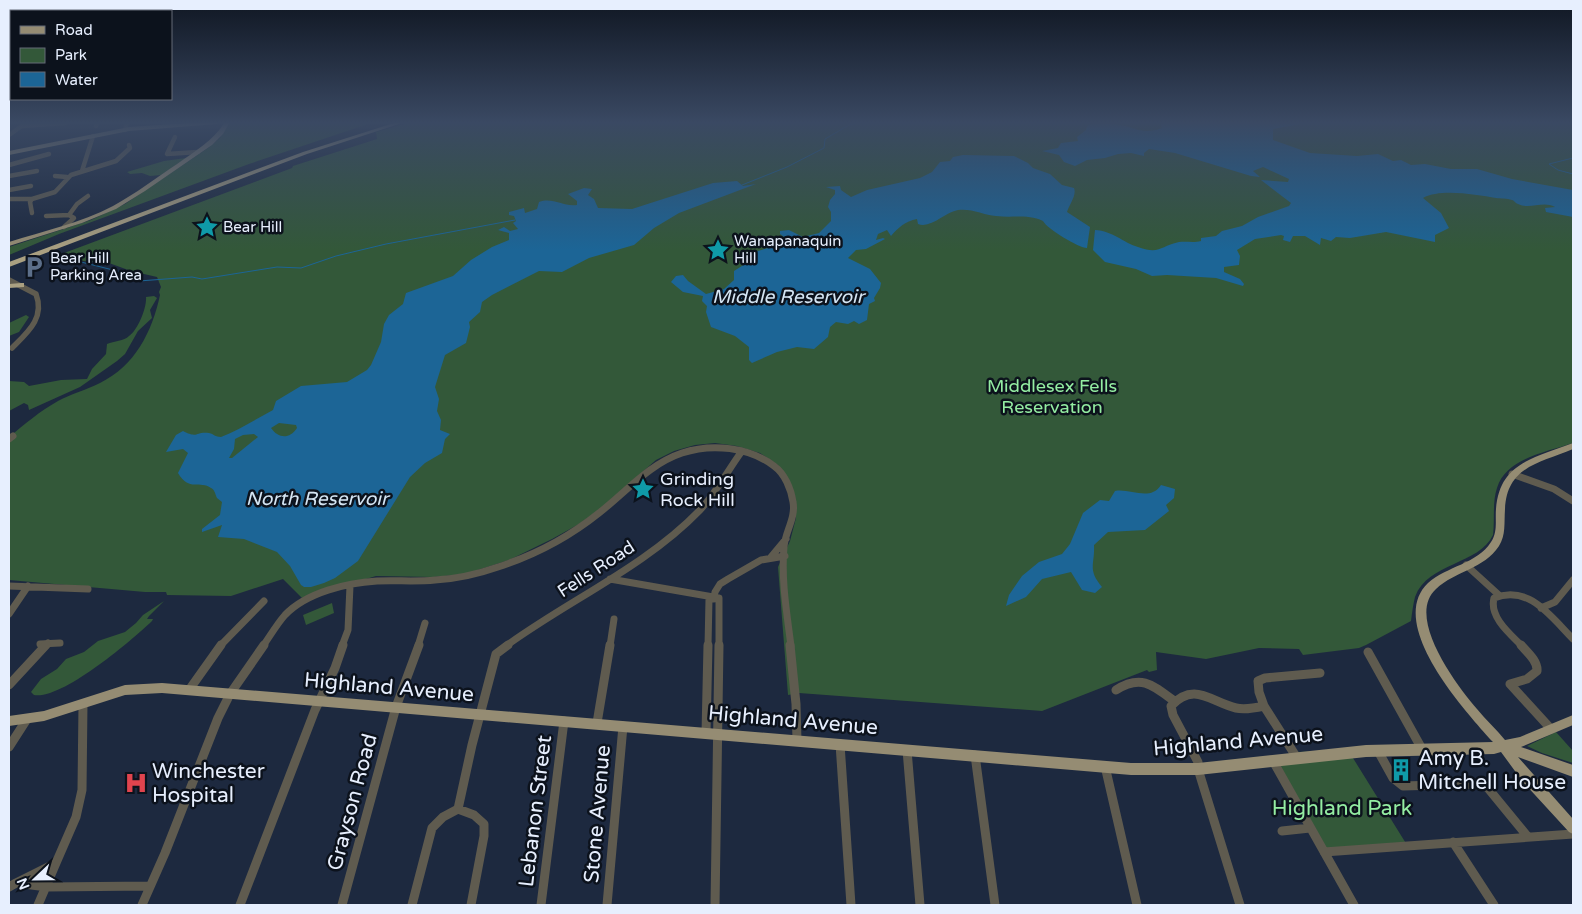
<svg xmlns="http://www.w3.org/2000/svg" width="1582" height="914" viewBox="0 0 1582 914" font-family="'Varela Round',sans-serif">
<rect width="100%" height="100%" fill="#1d293f"/>
<path fill="#335839" d="M230,122H374L249,164L59,234L9,255V247L91,220L125,204L208,148L220,138Z
M411,122H1573V443C1547,452 1506,458 1497,488C1492,503 1495,520 1493,535C1479,565 1428,562 1415,597C1413,605 1412,613 1411,621L1366,645L1359,648L1303,655L1299,649L1259,648L1206,659L1156,652L1157,670L1149,672L1147,670L1042,711L799,693L788,695L778,567L790,541L796,518L795,496L778,465L760,453L737,446L715,443L695,445L674,451L656,460L600,509L579,524L552,539L509,560L465,574L433,577L376,576L302,598L283,579L231,596L167,595L166,592H145L9,580V437C25,424 40,411 58,401C71,394 86,390 100,383C135,366 152,332 160,295L159,292L161,287L157,277L131,271L109,263L58,259L56,256L292,168L293,166L377,139L376,132Z
M186,158L161,175L150,176L142,173L130,174L127,172L164,161Z
M146,297L154,296L157,298L150,310L152,318L138,331L125,354L117,361L80,387L29,410L28,405L24,403L9,411V381L24,382L29,386L61,380L87,379L92,369L106,354L107,344C114,341 124,341 129,336C138,330 147,307 146,297Z
M26,315L29,317L19,332L9,336V323Z
M164,601L149,616L147,619H153L152,621C131,641 62,700 34,695L31,692L41,679L57,669L66,659L84,652L98,641L125,632L136,623L143,615Z
M332,603L334,613L306,625L303,615Z
M1556,732L1573,751V763L1542,753L1527,746Z
M1348,750L1407,845L1324,850L1273,760L1297,752Z"/>
<path fill="#1c6596" fill-rule="evenodd" d="M1160,122H1311L1273,129V140L1310,153L1357,156L1378,154L1393,161L1401,160L1411,165L1425,164L1451,169H1477L1512,179L1573,190V217L1546,212L1545,208L1555,207C1543,200 1530,210 1518,204C1515,203 1514,200 1512,200C1507,198 1501,199 1496,198C1477,195 1441,188 1423,198L1441,213L1449,228L1435,235V242L1386,232L1350,238L1336,237L1331,241L1321,238L1320,245L1305,236H1293L1290,242L1283,240L1284,236L1281,235L1255,239L1237,250L1240,256L1239,265L1224,267V272L1240,279L1244,284L1243,286L1216,278L1167,275L1152,276L1136,269L1105,262L1093,250L1095,230C1113,231 1122,242 1138,247C1160,255 1160,246 1179,242C1187,241 1193,243 1201,241V238L1216,236L1222,231L1242,226L1258,217L1289,206L1291,203L1261,180L1288,182L1289,179L1263,167L1253,171L1260,177L1251,176L1175,153L1149,149L1144,153V156L1131,153L1118,154L1105,158L1087,160L1075,166L1064,162L1059,155L1042,151L1058,148L1061,143L1078,141L1077,137L1086,130L1088,125C1098,123 1110,123 1120,125C1137,128 1143,135 1162,128Z
M963,155L1014,156L1028,163L1033,168L1050,174L1062,185L1074,188C1077,195 1069,205 1067,212L1090,227L1087,248C1079,248 1047,229 1043,221C1028,214 1012,218 996,216C984,215 971,208 958,210C945,212 931,229 918,224L917,219C905,221 898,228 891,236L887,230L878,234L876,240L883,238L885,239L866,249L856,250L848,258L870,269L881,283L880,288L874,298L875,301L869,304L867,320L859,324L854,321L848,324L836,322L830,327L828,337L814,349L797,347L777,352L752,363L749,360V347L735,336L711,327L706,312L707,306L702,301L703,296L683,292L671,282L676,276L683,275L688,281L706,294L724,289L734,280V271L745,264V260L754,252L768,248L787,239L780,234V231L789,230L803,237L819,233L831,221V212L828,207L830,200L835,194V190L826,187L840,186L841,190L851,197L867,190L920,178L932,172L940,162L950,161L953,157Z
M737,181L743,186L756,184L679,213L654,228L634,245L589,258L562,272L539,271L492,295L482,302L480,312L469,322L470,327L466,343L445,355L435,387L439,399L437,411L441,420L440,430L450,434L445,439L442,453L425,463L410,477L358,561L335,578L324,583L311,587H304L301,585L290,566L277,552L244,539L218,537L222,525L202,532V529L220,515L222,502L217,498C215,494 215,490 211,488C200,480 189,492 178,473L188,453L183,449L166,452L176,435L183,431C198,439 196,431 209,433C214,434 215,437 221,437C239,430 256,419 273,410L276,401L301,386L347,382L367,370L371,365L381,342L384,324L389,315L403,304L406,293L453,276L471,260L492,247L509,240V233L498,230L504,227L510,231L518,229L513,223L516,221L514,216L509,215V212L524,208L525,213L537,209L539,202C553,197 563,207 577,205V201L568,194L584,188L592,189L588,195L594,199L598,208L632,209L713,183ZM279,423L296,425L297,428C289,440 278,438 271,428ZM254,434L258,437L232,458H229L234,449L235,439L243,435Z
M1161,485L1175,489L1174,498L1166,505L1169,511L1145,530L1108,532L1094,545C1095,565 1087,569 1102,587L1095,593L1082,590L1071,572L1042,579L1026,597L1006,606L1009,595L1022,576L1039,562L1062,554L1070,544L1083,513L1100,500L1109,501L1115,491C1130,488 1150,502 1161,485Z"/>
<g fill="none" stroke-linecap="round" stroke-linejoin="round">
<path stroke="#1c6596" stroke-width="1" d="M1573,158L1549,164L1558,170L1573,174
M742,185L787,167L824,148L825,139L849,125L860,122
M65,258L129,274L139,281L192,277L202,279L277,267L301,268L336,256L386,244L515,220"/>
<path stroke="#5f5b4f" stroke-width="4.5" d="M23,126L65,123
M96,126L97,122
M125,130L127,122
M9,135L26,123
M175,137L167,154L198,152
M9,165L49,154
M82,171L93,136
M9,176L37,171
M55,176L67,177
M9,190L31,186
M9,199H32L30,202L32,213
M32,199L55,192L71,175L116,161L130,148L129,145
M69,215L77,204L88,196
M46,216L69,215
M64,227L74,218L69,215"/>
<path stroke="#5f5b4f" stroke-width="5.5" d="M9,280L36,294C45,318 28,332 12,348"/>
<path stroke="#5f5b4f" stroke-width="7" d="M9,439L13,436
M1512,474L1554,489L1573,501
M771,557L786,539
M1466,565L1500,596
M610,579L719,598V646
M9,586L88,589
M1541,608L1555,602L1573,580
M9,614L28,586
M40,644L60,643
M45,646L48,643
M220,646L264,601
M263,646C270,636 277,624 285,615C307,592 347,583 377,581C396,580 415,582 435,580C456,579 478,574 498,567C535,555 569,537 599,513C626,492 649,464 682,453C712,443 749,447 774,466C785,474 791,489 793,502C796,518 785,532 784,547C781,580 787,614 791,646
M342,646L348,630L350,586
M418,646L425,623
M506,646C569,600 645,567 700,510C716,493 728,470 742,451
M610,646L614,619
M708,646L709,599H714L715,592L720,584L728,579L761,560L785,556
M1522,646C1510,634 1489,617 1494,598C1529,584 1551,617 1573,639"/>
<path stroke="#5f5b4f" stroke-width="9" d="M790,645L796,704L797,741
M1521,645C1527,652 1538,661 1537,671L1527,679L1510,684L1551,729
M1368,652L1422,749
M9,685L46,645
M189,690L221,645
M1116,690C1141,674 1153,685 1174,701
M1264,706L1259,692L1258,681L1265,678L1320,673
M597,723L610,645
M706,733L708,645
M840,744L851,905
M9,747L27,719
M907,750L920,905
M1378,751L1393,778L1403,786L1474,784L1487,787L1528,837
M975,755L995,905
M1273,761L1354,905
M1105,766L1137,905
M1282,831L1310,828
M1453,842L1494,905
M1324,852L1573,834
M16,883L56,863L76,817L82,790L83,704
M9,887L16,883L47,887L150,886
M38,905L56,863
M142,905L165,853L218,718L230,694L264,645
M240,905L315,710L335,668L343,645
M342,905L396,707L419,645
M412,905L432,828L443,817L458,809
M471,905L484,836V824L474,815L458,809L472,745L496,654L508,645
M541,905L564,721
M607,905L623,726
M715,905L719,645
M1240,905L1198,769V762L1173,715L1171,706C1194,681 1211,702 1236,708C1245,710 1255,708 1264,706L1297,758"/>
<path fill="#958c73" fill-rule="evenodd" d="M202,122H220L217,124L129,131L9,155V151L129,127Z
M225,122H230L223,134L212,145L145,191L116,209L82,223L9,246V242C43,231 81,223 113,206C135,194 156,178 177,164C195,151 213,141 225,122Z
M1573,443V449C1540,463 1507,466 1505,509C1504,523 1506,535 1499,546C1484,569 1455,571 1436,589C1405,617 1457,686 1477,709C1486,720 1496,729 1505,740L1520,737L1573,715V725L1521,747L1573,765V777L1518,757L1573,819V834L1569,832L1523,782L1501,752L1494,754L1366,757L1198,775H1131L162,693L125,695L44,721L9,726V716L44,711L125,685L162,683L1131,763H1198L1366,745L1493,742C1466,712 1385,624 1428,583C1447,566 1477,564 1491,542C1498,532 1495,520 1496,509C1499,474 1518,463 1548,452C1556,449 1565,446 1573,443Z"/>
<path fill="#aaa081" fill-rule="evenodd" d="M397,122H405L307,154L9,267V262L303,152Z
M21,283H24V287L9,288V284Z"/>
</g>
<linearGradient id="sky" x2="0" y2="1"><stop stop-color="#101723"/><stop offset="0.49" stop-color="#3a4963"/><stop offset="1" stop-color="#3a4963" stop-opacity="0"/></linearGradient>
<rect width="1582" height="250" fill="url(#sky)"/>
<defs>
<symbol id="sight-bare" viewBox="-9 -9 18 18"><path d="M0-6L1.8-2.2L6-1.7L2.9 1.2L3.7 5.4L0 3.3L-3.7 5.4L-2.9 1.2L-6-1.7L-1.8-2.2Z" fill="#0f9aa8" stroke="#0c121c" stroke-width="2.5" paint-order="stroke"/></symbol>
<symbol id="parking-bare" viewBox="-9 -9 18 18"><path d="M-3.5-5.5H1a3.5 3.5 0 0 1 0 7H-1V5.5H-3.5ZM-1-3.4V-.6H.8a1.4 1.4 0 0 0 0-2.8Z" fill="#5c6f8a" stroke="#0c121c" stroke-width="2.5" paint-order="stroke"/></symbol>
<symbol id="building-bare" viewBox="-9 -9 18 18"><path d="M-4-6H4V6H1V3H-1V6H-4ZM-2.5-4.3h1.7v1.8h-1.7ZM.8-4.3h1.7v1.8H.8ZM-2.5-1h1.7V.8h-1.7ZM.8-1h1.7V.8H.8Z" fill="#0f9aa8" stroke="#0c121c" stroke-width="2.5" paint-order="stroke"/></symbol>
<symbol id="hospital-bare" viewBox="-9 -9 18 18"><path d="M-5-5h3v3.5h4V-5h3V5h-3V1.5h-4V5h-3Z" fill="#e0444e" stroke="#0c121c" stroke-width="2.5" paint-order="stroke"/></symbol>
</defs>
<g fill-rule="evenodd">
<use href="#sight-bare" x="191" y="211" width="32" height="32"/>
<use href="#sight-bare" x="702" y="234" width="32" height="32"/>
<use href="#parking-bare" x="18" y="251" width="32" height="32"/>
<use href="#sight-bare" x="627" y="473" width="32" height="32"/>
<use href="#building-bare" x="1385" y="754" width="32" height="32"/>
<use href="#hospital-bare" x="120" y="767" width="32" height="32"/>
</g>
<g text-anchor="middle" stroke-width="5" stroke-linejoin="round" paint-order="stroke">
<g font-size="15" fill="#e7effe" stroke="#0c121c" text-anchor="start">
<text x="223" y="232">Bear Hill</text>
<text x="734" y="246">Wanapanaquin<tspan x="734" dy="17">Hill</tspan></text>
<text x="50" y="263">Bear Hill<tspan x="50" dy="17">Parking Area</tspan></text>
</g>
<g font-size="18" fill="#94eda2" stroke="#0c121c">
<text x="1052" y="392">Middlesex Fells<tspan x="1052" dy="21">Reservation</tspan></text>
</g>
<g font-size="18" fill="#e7effe" stroke="#0c121c" text-anchor="start">
<text x="660" y="485">Grinding<tspan x="660" dy="21">Rock Hill</tspan></text>
</g>
<g font-size="18" fill="#e7effe" stroke="#0c121c">
<text transform="translate(596 569) rotate(-33)" y="6">Fells Road</text>
</g>
<g font-size="19" font-style="italic" fill="#d5e6f4" stroke="#0c121c">
<text x="788" y="303">Middle Reservoir</text>
<text x="317" y="505">North Reservoir</text>
</g>
<g font-size="21" fill="#e7effe" stroke="#0c121c">
<text transform="translate(389 687) rotate(5)" y="7">Highland Avenue</text>
<text transform="translate(793 720) rotate(5)" y="7">Highland Avenue</text>
<text transform="translate(1238 741) rotate(-5)" y="7">Highland Avenue</text>
<text transform="translate(352 802) rotate(-75)" y="7">Grayson Road</text>
<text transform="translate(535 811) rotate(-83)" y="7">Lebanon Street</text>
<text transform="translate(597 814) rotate(-85)" y="7">Stone Avenue</text>
</g>
<g font-size="21" fill="#e7effe" stroke="#0c121c" text-anchor="start">
<text x="1418" y="765">Amy B.<tspan x="1418" dy="24">Mitchell House</tspan></text>
<text x="152" y="778">Winchester<tspan x="152" dy="24">Hospital</tspan></text>
</g>
<g font-size="21" fill="#94eda2" stroke="#0c121c">
<text x="1342" y="815">Highland Park</text>
</g>
</g>
<rect width="1582" height="914" fill="none" stroke="#e7effe" stroke-width="20"/>
<rect x="10" y="10" width="162" height="90" fill="#0c121c" stroke="#646a76"/>
<rect x="20" y="26" width="25" height="8" fill="#958c73" stroke="#646a76"/>
<text x="55" y="35" font-size="15" fill="#e7effe">Road</text>
<rect x="20" y="48" width="25" height="15" fill="#335839" stroke="#646a76"/>
<text x="55" y="60" font-size="15" fill="#e7effe">Park</text>
<rect x="20" y="72" width="25" height="15" fill="#1c6596" stroke="#646a76"/>
<text x="55" y="85" font-size="15" fill="#e7effe">Water</text>
<g transform="translate(35 879) rotate(248)" stroke="#0c121c" stroke-width="4" paint-order="stroke">
<path d="M0-4L9 19L0 12L-9 19Z" fill="#e7effe"/>
<text y="-8" font-size="14" font-weight="bold" text-anchor="middle" fill="#e7effe">N</text>
</g>
</svg>
